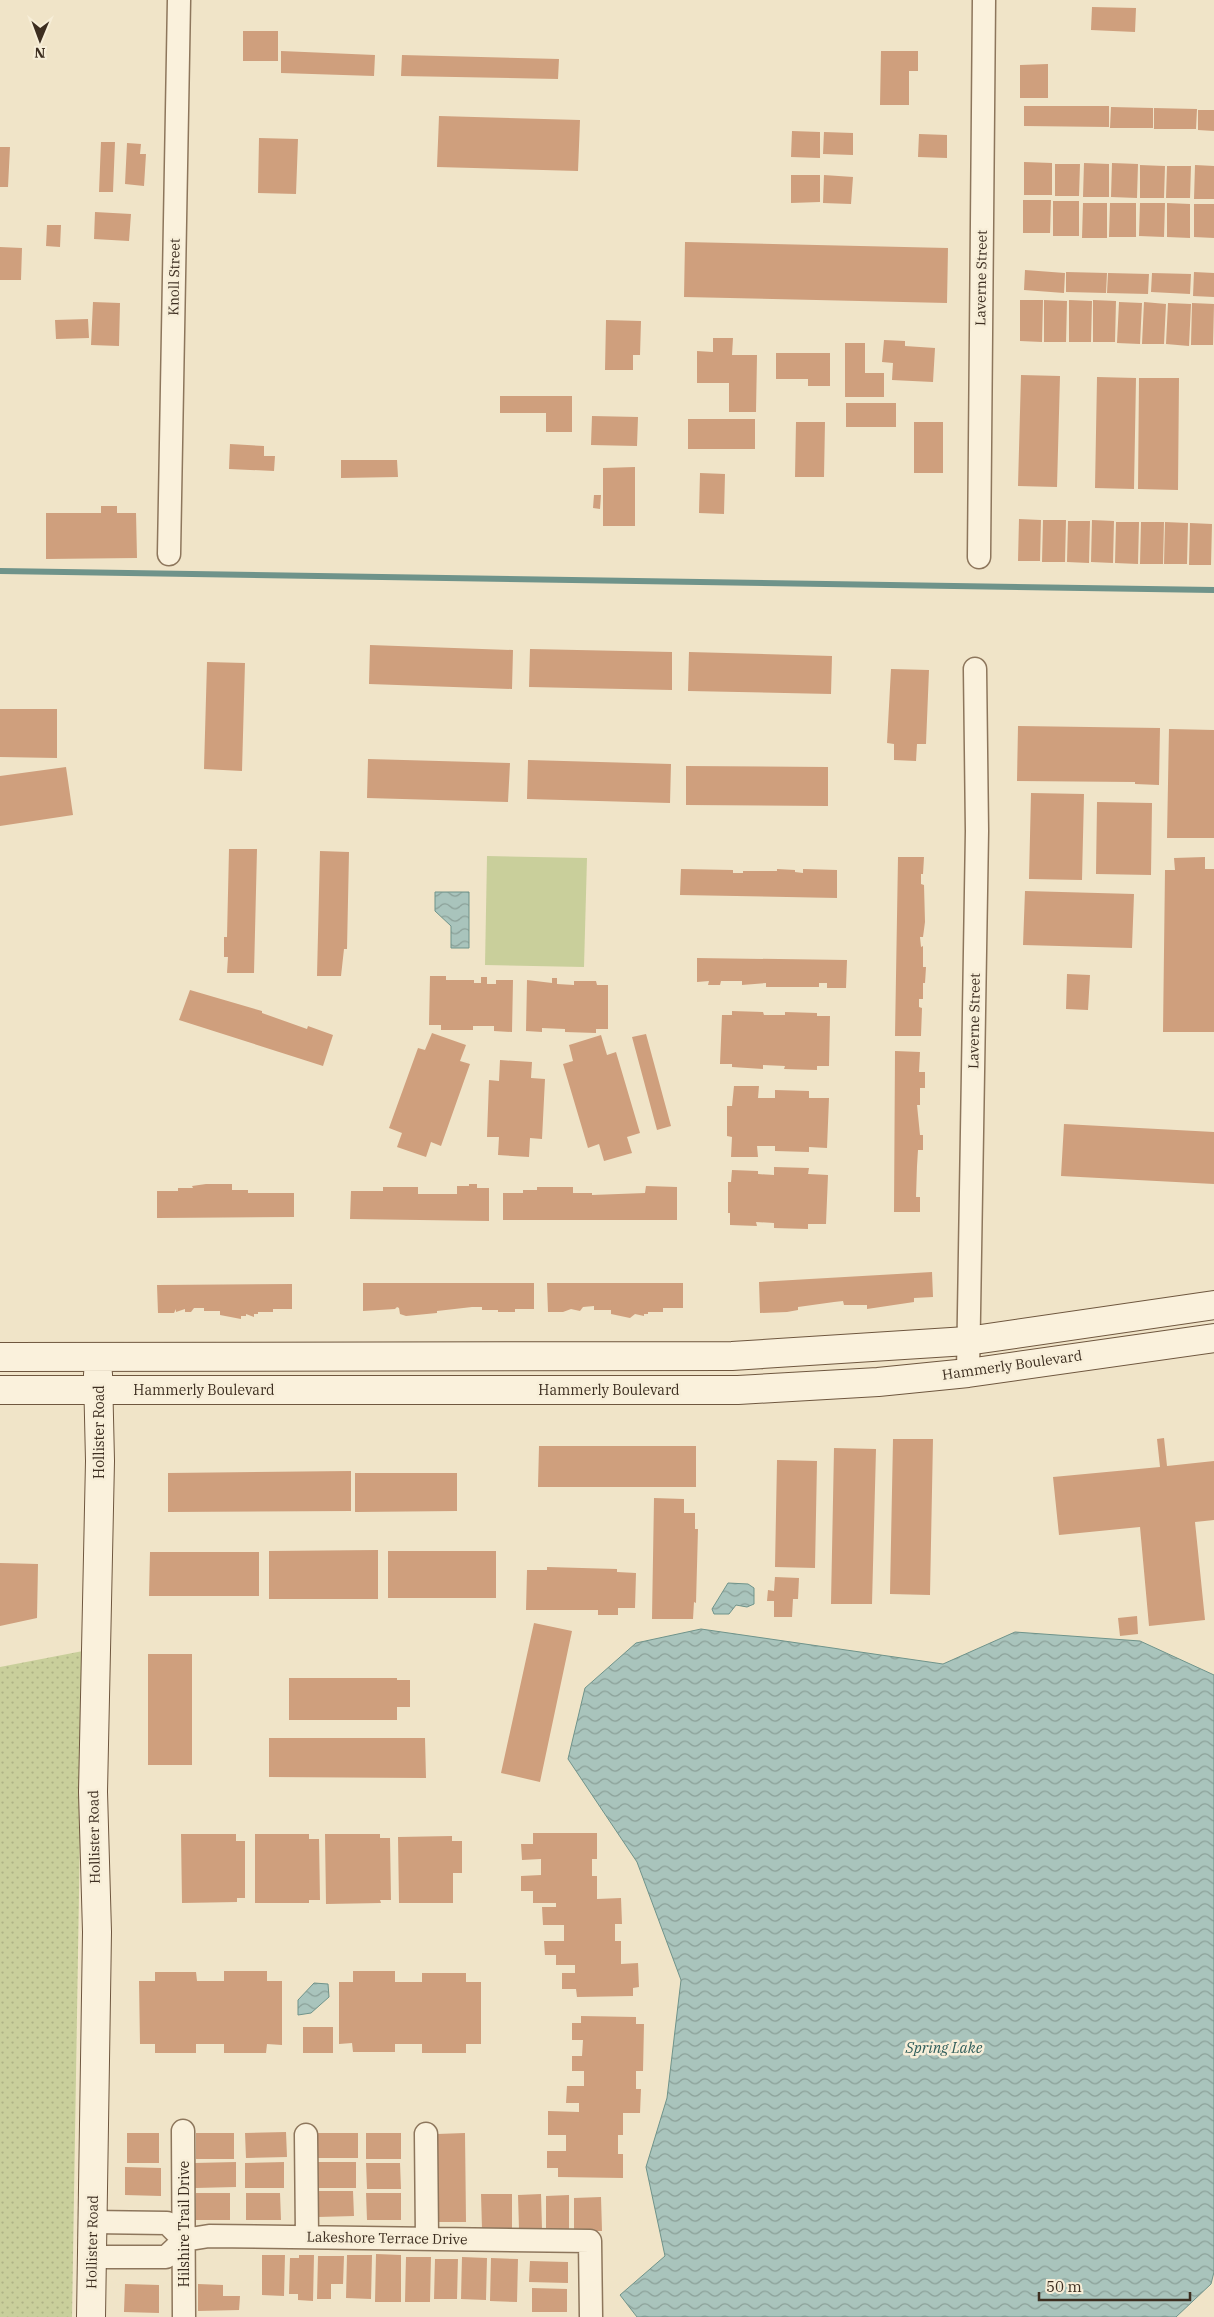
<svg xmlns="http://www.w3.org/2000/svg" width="1214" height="2317" viewBox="0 0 1214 2317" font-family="'IBM Plex Serif',serif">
<defs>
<pattern id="grass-dots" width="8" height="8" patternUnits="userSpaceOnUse" patternTransform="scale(1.25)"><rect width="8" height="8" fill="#c9cf9b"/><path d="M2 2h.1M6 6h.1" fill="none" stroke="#aeb285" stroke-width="1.8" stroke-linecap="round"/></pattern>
<pattern id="water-waves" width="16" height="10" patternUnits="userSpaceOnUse" patternTransform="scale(1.25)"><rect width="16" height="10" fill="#a9c4bc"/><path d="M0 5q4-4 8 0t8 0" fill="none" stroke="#8ba098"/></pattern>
</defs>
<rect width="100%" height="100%" fill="#f0e4c8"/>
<path fill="url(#grass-dots)" d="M83,1651L72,2317H0V1667Z"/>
<path fill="#c9cf9b" d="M487,856L587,858L584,967L485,965Z"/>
<path fill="url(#water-waves)" stroke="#6f938a" d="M435,892H469V948H451V926L435,911Z
M728,1583L748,1584L754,1588V1604L747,1607L736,1605L729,1614H714L712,1609Z
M701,1629L943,1664L1015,1632L1140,1641L1214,1675V2272L1211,2284L1176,2317H637L620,2295L665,2256L646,2167L667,2098L681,1980L637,1862L568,1759L585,1688L636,1643Z
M314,1983L328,1984L329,1997L311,2013L298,2015V2000Z"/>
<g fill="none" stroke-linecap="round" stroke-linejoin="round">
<path stroke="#6f938a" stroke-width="6" d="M0,571L1214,590"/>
</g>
<path fill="#cf9f7d" d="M1092,7L1136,8L1135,32L1091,30Z
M243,31H278V61H243Z
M281,51L375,55L374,76L281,73Z
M881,51H918V71H909V105H880Z
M402,55L559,59L558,79L401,76Z
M1048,64V98H1020V65Z
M1024,106H1109V127L1024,126Z
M1111,107L1153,108V128H1110Z
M1154,108L1197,109L1196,129H1154Z
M1198,110H1214V131L1198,130Z
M439,116L580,120L578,171L437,167Z
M792,131L820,132V158L791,157Z
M824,132L853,133V155L823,154Z
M919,134L947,135V158L918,157Z
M259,138L298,139L296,194L258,193Z
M101,142H115L113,192H99Z
M127,143L141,144L140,154H146L144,186L125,184Z
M0,147H10L8,187H0Z
M1024,162L1052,163V195H1024Z
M1084,163L1109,164V197H1083Z
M1112,163L1138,164L1137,198L1111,197Z
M1055,164H1080L1079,196H1055Z
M1140,165L1165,166L1164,198H1140Z
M1195,165L1214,166V199H1194Z
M1167,166H1191L1190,198H1166Z
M791,175H820V202L791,203Z
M824,175L853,177L851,204L823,203Z
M1023,200H1051L1050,233H1023Z
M1053,201H1079V236H1053Z
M1083,203H1107V238H1082Z
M1110,203H1136V237H1109Z
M1140,203H1165L1164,237L1139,236Z
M1167,203L1190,204V238L1167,237Z
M1194,204H1214V238L1194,237Z
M95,212L131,214L129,241L94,239Z
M47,225H61L60,247L46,246Z
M685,242L948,248L947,303L684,297Z
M0,247L22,248L21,280H0Z
M1025,270L1065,273L1064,293L1024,290Z
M1066,272L1107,273L1106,293L1066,292Z
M1194,272L1214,273V297L1193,296Z
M1108,273L1149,274L1148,294L1107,293Z
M1152,273L1191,274L1190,294L1151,292Z
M1020,300H1043L1042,342L1020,341Z
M1044,300L1067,301L1066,342H1044Z
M1069,300L1092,301L1091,342H1069Z
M1093,300L1116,301L1115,342H1093Z
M93,302L120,303L119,346L91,345Z
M1119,302L1142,303L1140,344L1117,343Z
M1144,302L1166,304L1164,344H1142Z
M1168,303L1191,304L1189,346L1166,344Z
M1192,303L1214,304L1213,345H1191Z
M88,319L89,338L56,339L55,320Z
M606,320L641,321L640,355H633V370H605Z
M713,338H733L732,355H757L756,412H729V383H697V351L713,352Z
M884,340L905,341V346L935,348L933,382L892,380L893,363L882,362Z
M845,343H865V373H884V397H845Z
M776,353H830V386H808V379H776Z
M1021,375L1060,376L1057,487L1018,486Z
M1097,377L1136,378L1134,489L1095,488Z
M1139,378H1179L1178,490L1138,489Z
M500,396H572V432H546V413H500Z
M846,403H896V427H846Z
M592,416L638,417L637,446L591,445Z
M688,419H755V449H688Z
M796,422H825L824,477H795Z
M914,422H943V473H914Z
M230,444L264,446V456H275L274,471L229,469Z
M341,460H397L398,477L341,478Z
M635,467V526H603V468Z
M700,473L725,474L724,514L699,513Z
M594,495H601L600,509L593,508Z
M101,506H117V513H136L137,558L46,559V513H101Z
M1019,519L1041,520L1040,561H1018Z
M1043,520H1066L1065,562H1042Z
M1092,520L1114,521L1113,563L1091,562Z
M1068,521H1090L1089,563L1067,562Z
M1116,522H1139L1138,564L1115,563Z
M1141,522H1164L1163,564H1140Z
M1165,522L1188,523L1187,564H1164Z
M1190,523L1212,524L1211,565H1189Z
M370,645L513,650L512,689L369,684Z
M530,649L672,652V690L529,687Z
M689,652L832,656L831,694L688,691Z
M207,662L245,663L242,771L204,769Z
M891,669L929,670L926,744H917L916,761L894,760V744L887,743Z
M0,709H57V758L0,757Z
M1018,726L1160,728L1159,785L1135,784V782L1017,781Z
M1169,729L1214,730V838H1167Z
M368,759L510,763L508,802L367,798Z
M528,760L671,764L670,803L527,799Z
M686,766L828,767V806L686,805Z
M66,767L73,815L0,826V776Z
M1031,793L1084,794L1082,880L1029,879Z
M1097,802L1152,803L1151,875L1096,874Z
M229,849H257L254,973H227L228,957H224V937H227Z
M320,851L349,852L347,949H344L341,976H317Z
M898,857H924L923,874H921V884L924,885L925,922L923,937H920L921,947L923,946V967H926L925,983H923V999H919V1007L922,1008L921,1036H895Z
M1205,857V869H1214V1032H1163L1165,870H1175L1174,858Z
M681,869L733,870V873H743V871H777V869L795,870V872L803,873V869L837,870V898L680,895Z
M1025,891L1134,894L1132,948L1023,945Z
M697,958L847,960L846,988H827V983H819V987H766V983L742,985V981H721L720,985H708L709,981L697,982Z
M1067,974L1090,975L1088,1010L1066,1009Z
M430,976H446V980H474V983H481V977H487V984H496V980H513L512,1032L494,1031V1026H473V1030H441V1025H429Z
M552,978H557V984L574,985V981H596L597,985H608V1029H596V1033L565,1032V1029L542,1028V1032L526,1031L527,980L552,983Z
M190,990L262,1011V1013L307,1029L308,1026L333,1035L323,1066L179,1020Z
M732,1011L763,1012L764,1015H785V1012L817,1013V1016H830L829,1066H817V1070L784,1069L785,1066L763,1065V1069L732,1067V1064H720L722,1015H732Z
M432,1033L466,1045L460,1061L470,1064L441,1146L431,1142L426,1157L397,1147L402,1133L389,1128L418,1048L425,1050Z
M646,1034L671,1126L657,1130L632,1037Z
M601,1035L607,1055L616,1052L640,1133L627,1137L632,1153L604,1161L599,1144L588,1148L563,1064L573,1061L569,1045Z
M895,1051L920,1052L919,1072H925V1088H920V1105H917L920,1135H923V1150H918L917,1166L916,1197H920V1212H894Z
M500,1060L532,1062L531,1078L545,1079L542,1139L530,1138L529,1157L498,1155L499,1137H487L489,1080L499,1081Z
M734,1086H759L758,1098H775V1090L809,1091V1098H829L827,1148L809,1147V1152L775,1151V1146H757L758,1157H731L732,1137L727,1136V1106H732Z
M1064,1124L1214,1132V1184L1061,1176Z
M774,1167L809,1168L808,1174L828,1175L826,1224H808V1229L774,1228V1223L756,1222L757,1226L730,1225V1213H728V1182H731L732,1170L758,1171V1174L774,1175Z
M206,1184H232V1190H248V1193H294V1217L157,1218V1191H178V1188H193L192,1186Z
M469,1184H477V1188H489V1221L350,1219L351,1191H383V1187H418V1194H457V1186H469Z
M646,1186L677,1187V1220H503V1193H523V1190H537V1187H573V1193H592V1195L645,1193Z
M932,1272L933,1297L914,1298V1302L867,1309V1305H844L843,1301L834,1302L798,1307V1310L787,1312L760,1313L759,1282Z
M363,1283H534V1309H515V1312H498V1310H482V1307H472L437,1311V1313L406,1316L400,1314L399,1308L397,1307L395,1309L363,1311Z
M547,1283H683V1308H663V1312H648V1314H644V1316L635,1314L630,1318L611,1314V1310H594V1306L583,1307L580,1311L571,1309L563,1312H548Z
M292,1284V1309H273V1312H258V1314H254V1317L246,1314V1316H241V1319L220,1315V1311H204V1308H194L191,1312H185V1309L176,1312V1309L174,1313H158L157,1285Z
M1164,1438L1167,1466L1214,1461V1520L1195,1522L1205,1620L1149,1626L1140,1527L1059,1535L1053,1477L1160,1467L1157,1439Z
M893,1439H933L930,1595L890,1594Z
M539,1446H696V1487H538Z
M834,1448L876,1449L872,1604H831Z
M777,1460L817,1461L815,1568L775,1567Z
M351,1471V1511L168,1512V1473Z
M355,1473H457V1511L355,1512Z
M654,1498L684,1499V1513H695V1529H698L696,1603L694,1602L693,1619H652Z
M378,1550V1599H269V1551Z
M388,1551H496V1598H388Z
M150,1552H259V1596H149Z
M0,1563L38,1564L37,1618L0,1626Z
M547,1567L617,1569V1572L636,1573L635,1608H618V1615H598V1610H526L527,1570H547Z
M775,1577L799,1578L798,1599H793L792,1617H774V1601H767L768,1590L774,1591Z
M1137,1616L1138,1634L1120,1636L1118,1618Z
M534,1623L572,1631L540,1782L501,1773Z
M148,1654H192V1765H148Z
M289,1678H397V1680H410V1707H397V1720H289Z
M269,1738H425L426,1778L269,1777Z
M533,1833H597V1859H592V1876H597V1899L621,1898L622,1924H615V1941H621V1964L638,1963L639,1987L633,1988V1996L577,1997L576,1989H562V1973H575V1965H556V1955H545L544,1941H564V1925H543L542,1907H556V1903H533V1891H521V1876L541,1875V1859L522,1860L521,1844H533Z
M181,1834H236V1841H245V1898H237V1902L182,1903Z
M255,1834H309V1839H319L320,1900H309V1903H255Z
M325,1834H380V1838H390L391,1900H380L381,1903L326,1904Z
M452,1836V1841H462V1873H453V1903H399L398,1837Z
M224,1971H267V1981H282V2045L267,2044L266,2053H224V2044H196V2053H155V2044H140L139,1981H155V1972H196L197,1981H224Z
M353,1971H395V1982H422V1973H466V1982H481V2044H466V2053H422V2044H395V2052H353L352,2043L339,2044V1982H353Z
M581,2016L636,2017V2024H644L643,2071H636V2089H641L640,2113H623V2135H618V2154H623V2178L558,2177V2168H547V2151H566V2135H548V2111L579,2112V2103H566L567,2086H584V2071H572V2056H582L583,2040H572V2023H581Z
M303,2027H333V2053H303Z
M286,2132L287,2157L246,2158L245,2133Z
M127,2133H159V2163H127Z
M196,2133H234V2159H196Z
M317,2133H358V2158H318Z
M366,2133H401V2159H366Z
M465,2133L466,2222H437V2134Z
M236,2162V2187L195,2188V2163Z
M284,2162V2188H245V2163Z
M318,2162H356V2188H318Z
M366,2163H400L401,2189H367Z
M125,2167L161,2168V2196L125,2195Z
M318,2191H353L354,2216L318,2217Z
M196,2193H230V2220H196Z
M246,2193H280L281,2220H246Z
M366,2193H401V2220H367Z
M481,2194H512V2228H500V2231L482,2229Z
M541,2194L542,2229H519L518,2195Z
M569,2195V2230L546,2231V2196Z
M601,2197L602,2231H574V2198Z
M376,2254L401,2255V2302H375Z
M262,2255H285L284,2296L262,2295Z
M299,2255H314L313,2301L298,2300V2294H289L290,2258H299Z
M347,2255H372L371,2299L346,2298Z
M318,2256H344L343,2284H331V2299H317Z
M406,2257H431L430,2302H405Z
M462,2257L487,2258L486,2300L461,2299Z
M491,2258L518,2259L517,2302L490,2301Z
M435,2259H458L457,2299H434Z
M530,2261L568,2262V2283L529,2282Z
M125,2284L159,2285V2313L124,2312Z
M198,2284L223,2285V2296H240L239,2310L198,2311Z
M532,2288L567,2289V2312H532Z"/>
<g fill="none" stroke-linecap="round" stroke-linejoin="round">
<defs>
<path id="street" d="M169,554L179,0
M979,557L984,0
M968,1373L977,831L975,669
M183,2131L184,2317
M426,2134L427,2238
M306,2135L307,2236
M92,2222L167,2223L184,2240
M92,2257H166L184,2240L209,2236L590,2241L591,2317"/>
<path id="secondary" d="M0,1357L732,1356L967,1341L1214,1305
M0,1390H738L878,1382L968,1373L1214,1338
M91,2317L97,1932L93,1792L100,1461L98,1374"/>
</defs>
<use href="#street" stroke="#8d765c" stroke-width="25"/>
<use href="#secondary" stroke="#6f573f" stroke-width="30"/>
<use href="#street" stroke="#faf1dc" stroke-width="22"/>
<use href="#secondary" stroke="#faf1dc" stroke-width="28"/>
</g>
<g text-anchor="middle" stroke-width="5" stroke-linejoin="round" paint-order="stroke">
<g font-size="14" fill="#3d2e20" stroke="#f7eed8">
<text transform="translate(174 277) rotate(-89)" y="5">Knoll Street</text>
<text transform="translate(981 278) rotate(-89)" y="5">Laverne Street</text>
<text transform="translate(974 1021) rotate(-89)" y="5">Laverne Street</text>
<text transform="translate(1012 1365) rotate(-8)" y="5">Hammerly Boulevard</text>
<text x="204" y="1395">Hammerly Boulevard</text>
<text x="609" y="1395">Hammerly Boulevard</text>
<text transform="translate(99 1432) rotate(-90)" y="5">Hollister Road</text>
<text transform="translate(94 1837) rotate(-91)" y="5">Hollister Road</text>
<text transform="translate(184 2224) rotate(-90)" y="5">Hilshire Trail Drive</text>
<text transform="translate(387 2238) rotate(1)" y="5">Lakeshore Terrace Drive</text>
<text transform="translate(92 2242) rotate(-89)" y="5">Hollister Road</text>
</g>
<g font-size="15" font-style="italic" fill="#2f5d5a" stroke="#f7eed8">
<text x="944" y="2053">Spring Lake</text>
</g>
</g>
<g transform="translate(40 40) rotate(181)" stroke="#f7eed8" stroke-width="4" paint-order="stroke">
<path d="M0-4L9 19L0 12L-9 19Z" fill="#3d2e20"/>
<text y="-8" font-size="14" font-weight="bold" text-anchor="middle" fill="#3d2e20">N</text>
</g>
<path d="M1039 2292v8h151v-8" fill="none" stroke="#3d2e20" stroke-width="2.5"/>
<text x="1046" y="2292" font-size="15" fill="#3d2e20" stroke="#f7eed8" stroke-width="4" paint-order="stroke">50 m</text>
</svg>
